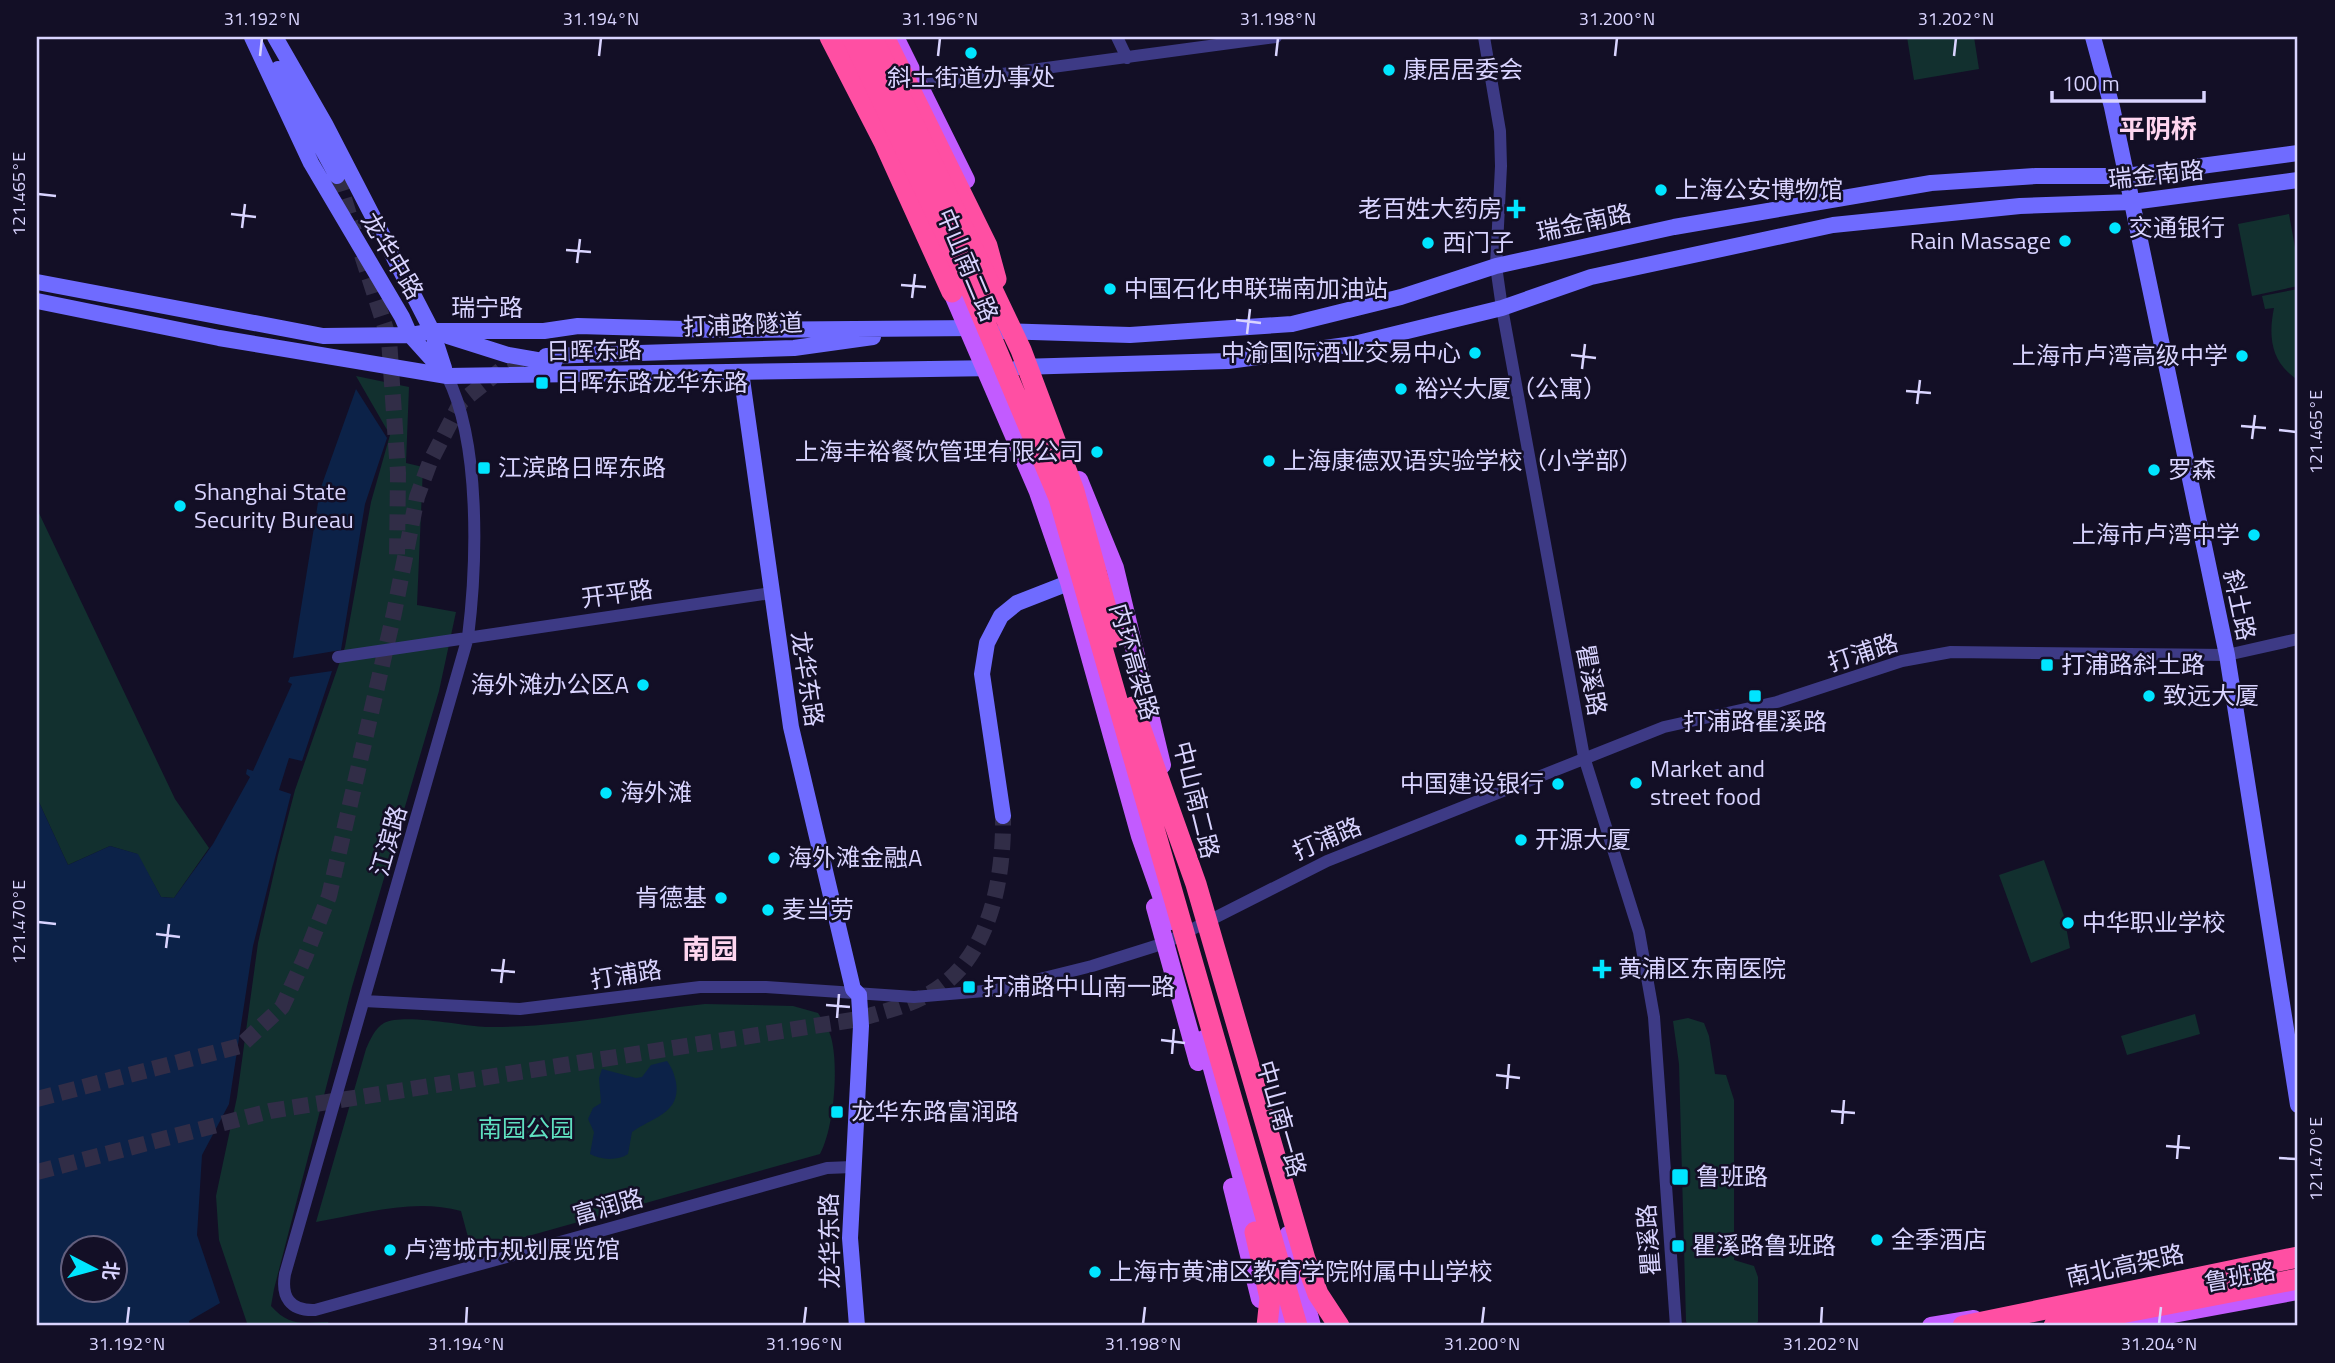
<svg xmlns="http://www.w3.org/2000/svg" width="2335" height="1363" viewBox="0 0 2335 1363" font-family="'Titillium Web','Noto Sans SC',sans-serif">
<rect width="100%" height="100%" fill="#130f26"/>
<path fill="#12302f" d="M1907,37H1974L1979,69L1914,80Z
M2289,214L2298,264V286L2252,296L2238,224Z
M2298,289V380C2271,363 2268,337 2274,308L2265,309L2262,296Z
M356,376L409,387L406,463L423,467L417,605L456,612L439,691L352,987L274,1289L271,1306C290,1327 302,1323 328,1322L330,1326H248L219,1240L216,1196L237,1097L258,943L278,855L295,790L345,647L371,502L390,435Z
M37,509L175,799L209,848L174,898L161,897L137,854L110,846L68,865L37,798Z
M2044,860L2064,916L2070,948L2031,963L1999,875Z
M705,1004L793,1006L818,1013C823,1021 829,1029 831,1037C839,1066 834,1128 820,1154L472,1252L461,1211C413,1198 364,1214 316,1222L366,1049C370,1040 375,1028 384,1023C404,1013 462,1026 486,1027C559,1028 632,1012 705,1004Z
M2195,1014L2200,1034L2127,1055L2121,1036Z
M1688,1018L1704,1023L1709,1036L1715,1074L1726,1075L1734,1100V1260L1754,1266L1758,1277V1322L1752,1326H1688L1686,1321L1679,1064L1673,1021Z"/>
<path fill="#0c2248" fill-rule="evenodd" d="M356,389L387,438L365,504L341,650L293,658L320,490Z
M332,671L302,761L289,758L279,790L291,794L253,946L229,1104L202,1155L197,1235L220,1303L189,1321L190,1326H37V798L68,865L110,846L138,854L161,897L174,898L213,844L250,777L246,774L247,769L253,771L292,684L288,682L290,677ZM74,1248H116V1290H74Z
M667,1061C672,1068 674,1073 676,1082C681,1113 654,1117 632,1132L628,1154C618,1161 600,1160 590,1154L594,1132L588,1119L593,1108L601,1103L599,1078L602,1069L636,1078L642,1077L651,1065Z"/>
<g fill="none" stroke-linecap="round" stroke-linejoin="round">
<path stroke="#312d47" stroke-width="16" stroke-dasharray="16 8" stroke-linecap="butt" d="M337,176L354,231
M362,255L389,339L398,473L397,558
M37,1099L240,1046L282,1007L305,957L329,896L394,613L417,497L430,462L461,402L502,369L536,359
M37,1172L270,1111L859,1019C881,1012 905,1007 925,996C989,964 1004,881 1003,816"/>
<path stroke="#3d3a85" stroke-width="12" d="M1117,37L1127,58
M1484,37L1500,131L1501,166L1496,266L1502,308L1584,757L1639,932L1654,1017L1676,1326
M920,85L1276,37
M447,376C481,443 477,564 468,637L285,1274C281,1297 290,1311 315,1310L827,1168L852,1167
M338,657L771,593
M364,1001L520,1009L700,987H766L914,997L996,990L1092,966L1165,943L1327,861L1664,727L1777,702L1902,661L1951,652L2227,655L2298,639"/>
<path stroke="#6f6bff" stroke-width="16" d="M252,37L311,163L402,317L410,335L447,376
M275,37L325,124L432,331L444,368
M2093,37L2112,107L2227,655L2298,1105
M278,69L337,176
M37,282L323,336L410,335L432,331H544L578,326L720,330L978,328
M37,301L219,338L447,376L997,368
M1003,331L1130,335L1292,324L1401,297L1496,266L1674,227L1931,183L2036,176H2126L2298,153
M448,336L508,355L554,363
M546,356L794,348L873,337
M1019,367L1228,361L1354,344L1502,308L1591,277L1833,225L2020,206L2132,202L2298,180
M741,372L791,727L853,989L859,995L861,1026L850,1238L857,1326
M1003,816L982,674L987,643L1001,616L1017,603L1081,578"/>
<path stroke="#c25bff" stroke-width="18" d="M895,37L966,180
M947,281L1038,492L1069,582L1140,836L1170,921
M1079,480L1115,568L1162,765
M1155,907L1198,1062
M1204,1039L1260,1245
M1232,1187L1260,1299
M1288,1235L1312,1326
M1272,1292L1282,1326
M1931,1326L1974,1319
M2108,1326L2298,1291"/>
<path stroke="#ff4fa3" stroke-width="21" d="M830,37L884,142L952,292
M884,37L987,246L996,279
M1963,1326L2298,1257
M2054,1326L2298,1279"/>
<path stroke="#ff4fa3" stroke-width="21" d="M852,37L961,266L1059,498L1297,1326
M872,37L1021,350L1074,491L1114,637
M1133,707L1196,884L1305,1259L1318,1294L1339,1326
M1255,1232L1270,1298L1267,1326"/>
</g>
<path fill="none" stroke="#d9d4ff" stroke-width="2.5" d="M260,56L262,38M599,56L601,38M938,56L940,38M1276,56L1278,38M1615,56L1617,38M1954,56L1956,38M38,194L56,196M231,214L256,217M242,228L245,204M566,250L591,252M577,263L580,239M901,285L926,287M912,298L915,274M1236,320L1261,323M1247,334L1250,309M1571,355L1596,358M1582,369L1585,344M1906,391L1931,393M1917,404L1920,380M2241,426L2266,428M2279,430L2296,432M2252,439L2255,415M38,922L56,924M156,934L180,937M166,948L169,924M491,970L515,972M501,983L504,959M826,1005L850,1007M837,1018L839,994M1161,1040L1185,1043M1172,1054L1174,1029M1496,1075L1520,1078M1507,1089L1509,1064M1831,1111L1855,1113M1842,1124L1844,1100M2166,1146L2190,1148M2279,1158L2296,1159M2177,1159L2179,1135M127,1324L129,1307M466,1324L467,1307M804,1324L806,1307M1143,1324L1145,1307M1482,1324L1484,1307M1821,1324L1822,1307M2159,1324L2161,1307"/>
<g fill="#00e5ff" stroke="#130f26" stroke-width="2.5">
<circle cx="971" cy="53" r="7"/>
<circle cx="1389" cy="70" r="7"/>
<circle cx="1661" cy="190" r="7"/>
<path d="M1512.5 198.5h7v7h7v7h-7v7h-7v-7h-7v-7h7z"/>
<circle cx="2115" cy="228" r="7"/>
<circle cx="2065" cy="241" r="7"/>
<circle cx="1428" cy="243" r="7"/>
<circle cx="1110" cy="289" r="7"/>
<circle cx="1475" cy="353" r="7"/>
<circle cx="2242" cy="356" r="7"/>
<rect x="535" y="376" width="14" height="14" rx="3.5"/>
<circle cx="1401" cy="389" r="7"/>
<circle cx="1097" cy="452" r="7"/>
<circle cx="1269" cy="461" r="7"/>
<rect x="477" y="461" width="14" height="14" rx="3.5"/>
<circle cx="2154" cy="470" r="7"/>
<circle cx="180" cy="506" r="7"/>
<circle cx="2254" cy="535" r="7"/>
<rect x="2040" y="658" width="14" height="14" rx="3.5"/>
<circle cx="643" cy="685" r="7"/>
<rect x="1748" y="689" width="14" height="14" rx="3.5"/>
<circle cx="2149" cy="696" r="7"/>
<circle cx="1636" cy="783" r="7"/>
<circle cx="1558" cy="784" r="7"/>
<circle cx="606" cy="793" r="7"/>
<circle cx="1521" cy="840" r="7"/>
<circle cx="774" cy="858" r="7"/>
<circle cx="721" cy="898" r="7"/>
<circle cx="768" cy="910" r="7"/>
<circle cx="2068" cy="923" r="7"/>
<path d="M1598.5 958.5h7v7h7v7h-7v7h-7v-7h-7v-7h7z"/>
<rect x="962" y="980" width="14" height="14" rx="3.5"/>
<rect x="830" y="1105" width="14" height="14" rx="3.5"/>
<rect x="1671" y="1168" width="18" height="18" rx="3.5"/>
<circle cx="1877" cy="1240" r="7"/>
<rect x="1671" y="1239" width="14" height="14" rx="3.5"/>
<circle cx="390" cy="1250" r="7"/>
<circle cx="1095" cy="1272" r="7"/>
</g>
<g text-anchor="middle" stroke-width="5" stroke-linejoin="round" paint-order="stroke">
<g font-size="24" fill="#d9d4ff" stroke="#130f26" text-anchor="start">
<text x="1403" y="78">康居居委会</text>
<text x="971" y="86" text-anchor="middle">斜土街道办事处</text>
<text x="1675" y="198">上海公安博物馆</text>
<text x="1502" y="217" text-anchor="end">老百姓大药房</text>
<text x="2129" y="236">交通银行</text>
<text x="2051" y="249" text-anchor="end">Rain Massage</text>
<text x="1442" y="251">西门子</text>
<text x="1124" y="297">中国石化申联瑞南加油站</text>
<text x="1461" y="361" text-anchor="end">中渝国际酒业交易中心</text>
<text x="2228" y="364" text-anchor="end">上海市卢湾高级中学</text>
<text x="556" y="391">日晖东路龙华东路</text>
<text x="1415" y="397">裕兴大厦（公寓）</text>
<text x="1083" y="460" text-anchor="end">上海丰裕餐饮管理有限公司</text>
<text x="1283" y="469">上海康德双语实验学校（小学部）</text>
<text x="498" y="476">江滨路日晖东路</text>
<text x="2168" y="478">罗森</text>
<text x="194" y="500">Shanghai State<tspan x="194" dy="28">Security Bureau</tspan></text>
<text x="2240" y="543" text-anchor="end">上海市卢湾中学</text>
<text x="2061" y="673">打浦路斜土路</text>
<text x="629" y="693" text-anchor="end">海外滩办公区A</text>
<text x="2163" y="704">致远大厦</text>
<text x="1755" y="730" text-anchor="middle">打浦路瞿溪路</text>
<text x="1650" y="777">Market and<tspan x="1650" dy="28">street food</tspan></text>
<text x="1544" y="792" text-anchor="end">中国建设银行</text>
<text x="620" y="801">海外滩</text>
<text x="1535" y="848">开源大厦</text>
<text x="788" y="866">海外滩金融A</text>
<text x="707" y="906" text-anchor="end">肯德基</text>
<text x="782" y="918">麦当劳</text>
<text x="2082" y="931">中华职业学校</text>
<text x="1618" y="977">黄浦区东南医院</text>
<text x="983" y="995">打浦路中山南一路</text>
<text x="851" y="1120">龙华东路富润路</text>
<text x="1696" y="1185">鲁班路</text>
<text x="1891" y="1248">全季酒店</text>
<text x="1692" y="1254">瞿溪路鲁班路</text>
<text x="404" y="1258">卢湾城市规划展览馆</text>
<text x="1109" y="1280">上海市黄浦区教育学院附属中山学校</text>
</g>
<g font-size="24" fill="#d9d4ff" stroke="#130f26">
<text transform="translate(2156 175) rotate(-6)" y="8">瑞金南路</text>
<text transform="translate(1584 223) rotate(-12)" y="8">瑞金南路</text>
<text transform="translate(392 256) rotate(59)" y="8">龙华中路</text>
<text transform="translate(967 265) rotate(67)" y="8">中山南二路</text>
<text x="487" y="316">瑞宁路</text>
<text transform="translate(743 325) rotate(-2)" y="8">打浦路隧道</text>
<text transform="translate(594 351) rotate(-1)" y="8">日晖东路</text>
<text transform="translate(617 594) rotate(-8)" y="8">开平路</text>
<text transform="translate(2239 605) rotate(78)" y="8">斜土路</text>
<text transform="translate(1863 653) rotate(-18)" y="8">打浦路</text>
<text transform="translate(1134 662) rotate(74)" y="8">内环高架路</text>
<text transform="translate(807 679) rotate(81)" y="8">龙华东路</text>
<text transform="translate(1591 680) rotate(80)" y="8">瞿溪路</text>
<text transform="translate(1196 800) rotate(76)" y="8">中山南二路</text>
<text transform="translate(1327 839) rotate(-23)" y="8">打浦路</text>
<text transform="translate(389 841) rotate(-74)" y="8">江滨路</text>
<text transform="translate(626 975) rotate(-9)" y="8">打浦路</text>
<text transform="translate(1281 1119) rotate(74)" y="8">中山南一路</text>
<text transform="translate(608 1207) rotate(-16)" y="8">富润路</text>
<text transform="translate(1649 1240) rotate(-94)" y="8">瞿溪路</text>
<text transform="translate(830 1241) rotate(-91)" y="8">龙华东路</text>
<text transform="translate(2125 1266) rotate(-12)" y="8">南北高架路</text>
<text transform="translate(2240 1277) rotate(-10)" y="8">鲁班路</text>
</g>
<g font-size="24" fill="#5fe0c0" stroke="#130f26">
<text x="526" y="1137">南园公园</text>
</g>
<g font-size="26" font-weight="bold" fill="#ffd6f0" stroke="#130f26">
<text x="2158" y="138">平阴桥</text>
</g>
<g font-size="28" font-weight="bold" fill="#ffd6f0" stroke="#130f26">
<text x="710" y="959">南园</text>
</g>
</g>
<rect width="2335" height="1363" fill="none" stroke="#130f26" stroke-width="77"/>
<g transform="translate(94 1269) rotate(96)"><circle r="33" fill="#130f26" stroke="#625e7d" stroke-width="2"/>
<path d="M0-5L12 26L0 18L-12 26Z" fill="#00e5ff"/>
<text y="-10" font-size="19" font-weight="bold" text-anchor="middle" fill="#d9d4ff">北</text>
</g>
<path d="M2052 91v10h152v-10" fill="none" stroke="#d9d4ff" stroke-width="3.5"/>
<text x="2062" y="91" font-size="21" fill="#d9d4ff" stroke="#130f26" stroke-width="5" paint-order="stroke">100 m</text>
<rect x="38" y="38" width="2258" height="1286" fill="none" stroke="#d9d4ff" stroke-width="2.5"/>
<g font-size="18" text-anchor="middle" fill="#d9d4ff">
<text x="262" y="25">31.192°N</text>
<text x="601" y="25">31.194°N</text>
<text x="940" y="25">31.196°N</text>
<text x="1278" y="25">31.198°N</text>
<text x="1617" y="25">31.200°N</text>
<text x="1956" y="25">31.202°N</text>
<text transform="translate(19 194) rotate(-90)" y="6">121.465°E</text>
<text transform="translate(2316 432) rotate(-90)" y="6">121.465°E</text>
<text transform="translate(19 922) rotate(-90)" y="6">121.470°E</text>
<text transform="translate(2316 1159) rotate(-90)" y="6">121.470°E</text>
<text x="127" y="1350">31.192°N</text>
<text x="466" y="1350">31.194°N</text>
<text x="804" y="1350">31.196°N</text>
<text x="1143" y="1350">31.198°N</text>
<text x="1482" y="1350">31.200°N</text>
<text x="1821" y="1350">31.202°N</text>
<text x="2159" y="1350">31.204°N</text>
</g>
</svg>
